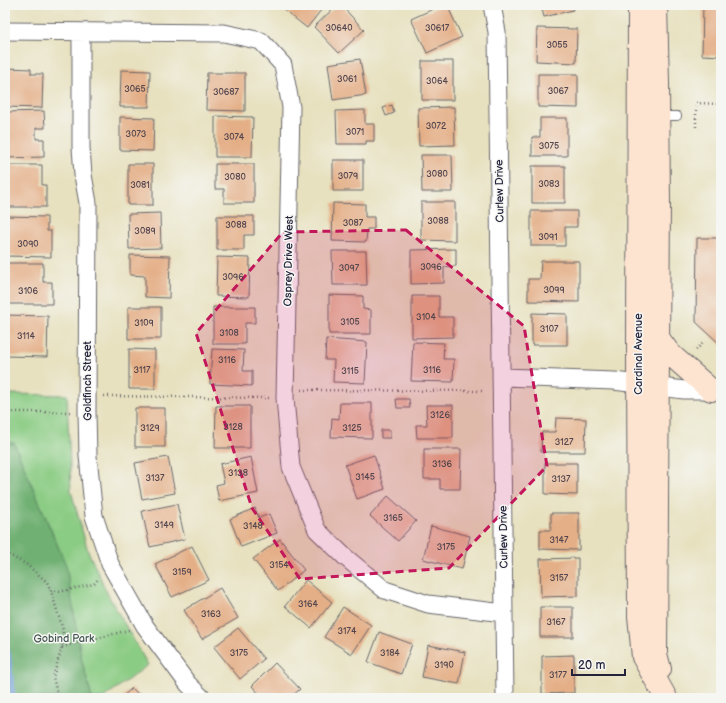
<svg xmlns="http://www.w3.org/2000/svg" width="726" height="703" viewBox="0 0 726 703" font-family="'Balsamiq Sans',sans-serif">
<rect width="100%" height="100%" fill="#f6f6f2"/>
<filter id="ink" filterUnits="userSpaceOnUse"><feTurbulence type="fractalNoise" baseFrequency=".025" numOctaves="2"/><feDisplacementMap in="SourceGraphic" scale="8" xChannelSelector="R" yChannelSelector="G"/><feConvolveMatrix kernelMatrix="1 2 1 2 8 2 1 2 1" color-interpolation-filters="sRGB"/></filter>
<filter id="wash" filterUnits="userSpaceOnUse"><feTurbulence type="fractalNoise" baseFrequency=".012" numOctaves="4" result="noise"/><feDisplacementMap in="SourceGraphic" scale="16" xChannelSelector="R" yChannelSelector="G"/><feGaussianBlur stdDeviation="0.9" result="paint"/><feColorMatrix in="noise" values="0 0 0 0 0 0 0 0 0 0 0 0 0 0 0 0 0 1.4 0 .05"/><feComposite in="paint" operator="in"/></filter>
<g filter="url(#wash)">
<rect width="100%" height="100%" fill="#e7e1bf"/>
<path fill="#8bcc84" stroke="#567760" d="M5,394L67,395L71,491L88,551L108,595L148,665L103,698H5Z"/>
<path fill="#70b072" stroke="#496956" d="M5,443H14L66,565L82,661L92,698H5Z"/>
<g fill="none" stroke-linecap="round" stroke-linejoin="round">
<path stroke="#6d9cd6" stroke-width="5.5" d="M5,648L8,653L13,698"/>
</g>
<g id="blocks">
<path fill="#e4af87" d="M278,5H325L307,28Z
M337,5H341L364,30L339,53L314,27Z
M442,5H447L462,37L427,53L411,19Z
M541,5H572L573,10L544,17Z
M703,5H721V56L702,55Z
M537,28L577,29L576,63L536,61Z
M360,59L366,95L333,100L328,64Z
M422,61H453V100H422Z
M7,68L31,69V74H43L42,108L5,107V75H7Z
M121,70L150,71L149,107H120Z
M207,73H245V111L206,110Z
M538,74H578V108L538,107Z
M392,105L394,113L386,116L383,108Z
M454,107L455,145L419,146L418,108Z
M365,110V124H374V141H366V144H337L336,111Z
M44,111L45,128H36V139H44V157L5,158V112Z
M215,116L253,117L252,157H215Z
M120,117L154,118L153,151L120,150Z
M540,118H567V156H532V137H540Z
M421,155H452L453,192H422Z
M333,160H363V191H333Z
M128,164H153V205H128Z
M215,164H254V203H224V189H215Z
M5,165H42V185H46V207H5Z
M532,166H565V203H532Z
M421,202H455V241L421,240Z
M333,203L365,204V217H374V229H367L366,242L332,241Z
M531,211H577V227H565V246H531Z
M160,213L161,248L129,249L128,214Z
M5,216L47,217V231H51V257L5,256Z
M217,216H254V235H244V250H217Z
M697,238H721V345L696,322Z
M456,249V266L444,267V283L411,284V250Z
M332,251H366L367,285H333Z
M130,255L170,256L169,298L145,297V276L130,275Z
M217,257L250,258L249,297L216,296Z
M541,261H579V302L528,301V279H540Z
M5,263H43V282H52V304H5Z
M329,295L363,296V309L371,310V334H329Z
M412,296H439V317H453V337L412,338Z
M128,307H161V339H128Z
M213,307H255V323H245V344H213Z
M532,313L567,314V345H532Z
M5,315L48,316L47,357L5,356Z
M326,339L367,342L365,383L333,382L334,360H325Z
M413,342L444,343L443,359H454L453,382L411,381Z
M129,349L155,350V389H129Z
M212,349L244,350L243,371H252V386L210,384Z
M396,399H409L410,408H397Z
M340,403H372V438L331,437L332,418L339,419Z
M426,405H453V438H417L416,425H427Z
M216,406H250V448H215Z
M135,408H165V447H135Z
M556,418L586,419L585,452H541L542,432H555Z
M381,430H390V438H381Z
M424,449H461L460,489H440V479H424Z
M374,455L385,489L357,499L345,465Z
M168,457L175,493L142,499L135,463Z
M251,457L258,493L219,501L216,485L224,483L220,464Z
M545,463H577V495L545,494Z
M388,496L416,521L398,541L370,516Z
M177,504L185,539L150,547L142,511Z
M255,508L259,518L269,514L277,533L241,547L230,519Z
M551,513H579V550L540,549V530H551Z
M431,526L470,536L462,569L423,559Z
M280,539L304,570L278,591L253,559Z
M192,546L209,580L172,597L155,564Z
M578,558V596L541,597L540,559Z
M306,580L332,602L311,628L285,606Z
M220,588L238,618L202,639L184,610Z
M343,607L371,625L352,654L324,637Z
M540,607H573V637H540Z
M238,628L264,659L240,679L214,647Z
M379,632L412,644L401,674L368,662Z
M428,645L465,652L459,684L422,677Z
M574,655V693L542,694V656Z
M275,663L300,689L290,698H263L252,686Z
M132,688L142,698H121Z"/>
</g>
</g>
<g filter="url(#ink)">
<use href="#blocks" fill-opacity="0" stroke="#676569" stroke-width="1"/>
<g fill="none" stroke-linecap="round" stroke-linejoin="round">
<defs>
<path id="lane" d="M660,116H677"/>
<path id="street" d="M492,5L497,32L505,698
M5,31L224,33L261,41L283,65L291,107L285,398L291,467L317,530L345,557L385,590L428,604L504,613
M81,32V147L83,175L88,203L87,412L88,456L94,516L110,564L145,626L188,684L202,698
M501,377L614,381L684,390H718"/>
<path id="secondary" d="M639,5L638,349L639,616L643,657L666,698
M656,5L658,83L659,204L656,654L660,669
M659,339L670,354L711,390"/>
</defs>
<use href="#lane" stroke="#676569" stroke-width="10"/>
<use href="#street" stroke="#676569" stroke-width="19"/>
<use href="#secondary" stroke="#676569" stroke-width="24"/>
<path stroke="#676569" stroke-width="2.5" stroke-dasharray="1 3" stroke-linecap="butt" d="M696,127V103L721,104
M696,350L704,342
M301,390L484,391
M104,396L269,398
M5,412H70
M5,553L26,564L47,582L51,591L63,630L62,647L53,677L58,698
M51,591H63L94,584L98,579
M62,647L129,630"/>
<use href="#lane" stroke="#fff" stroke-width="8"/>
<use href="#street" stroke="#fff" stroke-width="17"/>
<use href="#secondary" stroke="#fde4d0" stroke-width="22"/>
</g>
</g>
<path fill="#c2185b" fill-opacity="0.2" stroke="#c2185b" stroke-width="3" stroke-dasharray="8 5" stroke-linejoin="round" d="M406,230L524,326L547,466L449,568L300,579L252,508L196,333L283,232Z"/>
<g text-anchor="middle" stroke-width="3" stroke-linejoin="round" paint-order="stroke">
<g font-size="9" fill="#52454e">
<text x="339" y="31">30640</text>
<text x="437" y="31">30617</text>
<text x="557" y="48">3055</text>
<text x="347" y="82">3061</text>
<text x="437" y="84">3064</text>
<text x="135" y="92">3065</text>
<text x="558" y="94">3067</text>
<text x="226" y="95">30687</text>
<text x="436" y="129">3072</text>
<text x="355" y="135">3071</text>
<text x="136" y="137">3073</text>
<text x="234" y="140">3074</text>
<text x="549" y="149">3075</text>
<text x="437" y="177">3080</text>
<text x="348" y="179">3079</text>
<text x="235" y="180">3080</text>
<text x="549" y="187">3083</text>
<text x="140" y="188">3081</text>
<text x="438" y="224">3088</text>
<text x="353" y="226">3087</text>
<text x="236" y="228">3088</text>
<text x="145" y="234">3089</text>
<text x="548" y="240">3091</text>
<text x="28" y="247">3090</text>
<text x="431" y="270">3096</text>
<text x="349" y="271">3097</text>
<text x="233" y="280">3096</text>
<text x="554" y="293">3099</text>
<text x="28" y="294">3106</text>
<text x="426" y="320">3104</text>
<text x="350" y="325">3105</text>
<text x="144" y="326">3109</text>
<text x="549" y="332">3107</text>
<text x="229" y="336">3108</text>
<text x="26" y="339">3114</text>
<text x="227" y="363">3116</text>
<text x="142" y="373">3117</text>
<text x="432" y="373">3116</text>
<text x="350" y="374">3115</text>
<text x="440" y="418">3126</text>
<text x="233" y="430">3128</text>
<text x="150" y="431">3129</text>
<text x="352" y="431">3125</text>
<text x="564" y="445">3127</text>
<text x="442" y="467">3136</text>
<text x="238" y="476">3138</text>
<text x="365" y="480">3145</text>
<text x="155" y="481">3137</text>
<text x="561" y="482">3137</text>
<text x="393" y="521">3165</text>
<text x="164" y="528">3149</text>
<text x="253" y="529">3148</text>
<text x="559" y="543">3147</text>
<text x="446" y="550">3175</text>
<text x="279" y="568">3154</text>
<text x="182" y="575">3159</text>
<text x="559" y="581">3157</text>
<text x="308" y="607">3164</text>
<text x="211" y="617">3163</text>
<text x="556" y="625">3167</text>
<text x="347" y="634">3174</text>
<text x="239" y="656">3175</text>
<text x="390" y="656">3184</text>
<text x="444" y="668">3190</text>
<text x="558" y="678">3177</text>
</g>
<g font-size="11" fill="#22223b" stroke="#f6f6f2">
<text transform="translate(499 191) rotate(-91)" y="4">Curlew Drive</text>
<text transform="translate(288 261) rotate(-89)" y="4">Osprey Drive West</text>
<text transform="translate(638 354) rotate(-90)" y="4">Cardinal Avenue</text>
<text transform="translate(87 381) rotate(-90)" y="4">Goldfinch Street</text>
<text transform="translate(503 537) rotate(-91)" y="4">Curlew Drive</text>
</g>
<g font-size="11" fill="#425551" stroke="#f6f6f2">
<text x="64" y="642">Gobind Park</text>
</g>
</g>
<rect width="726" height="703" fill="none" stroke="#f6f6f2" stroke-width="20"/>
<path d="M572 669v6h53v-6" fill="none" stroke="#22223b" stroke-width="2"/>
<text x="578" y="669" font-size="12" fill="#22223b" stroke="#f6f6f2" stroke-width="3" paint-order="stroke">20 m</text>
</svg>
